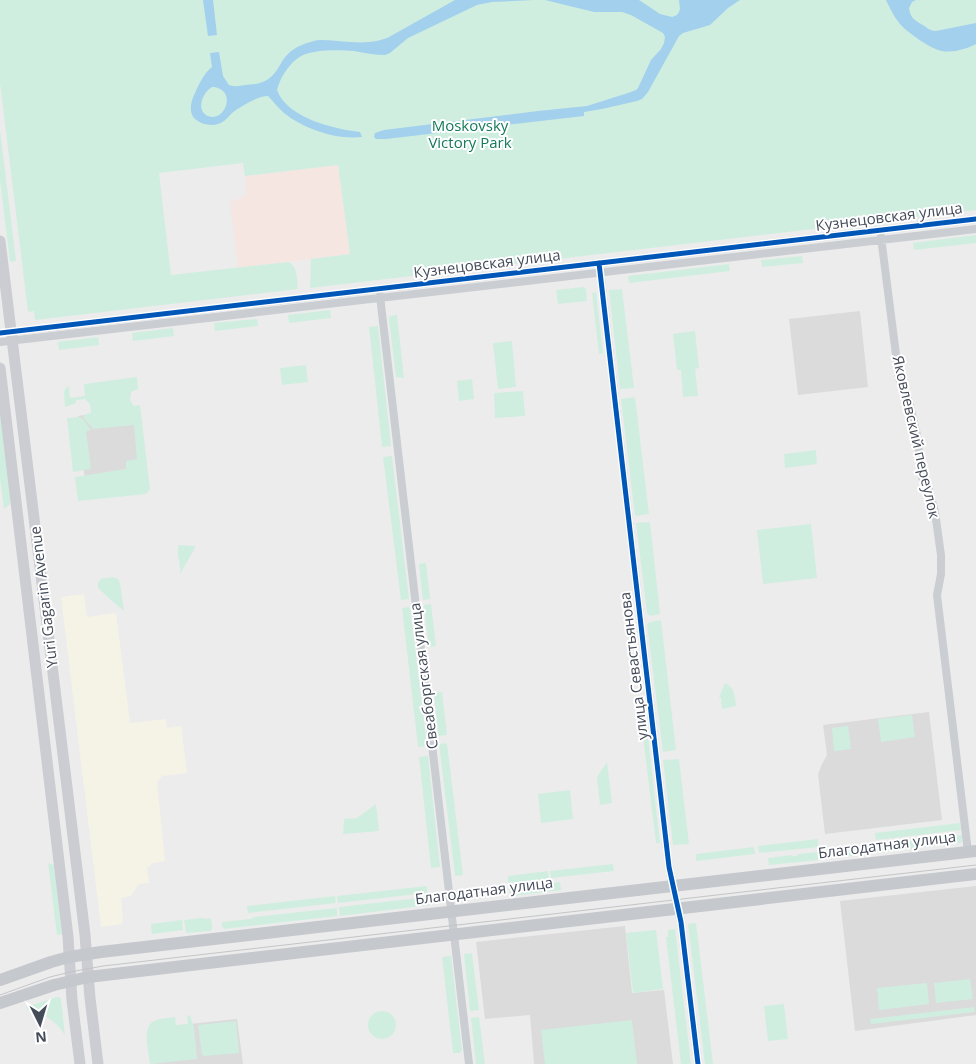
<svg xmlns="http://www.w3.org/2000/svg" width="976" height="1064" viewBox="0 0 976 1064" font-family="'Open Sans',sans-serif">
<rect width="100%" height="100%" fill="#edecec"/>
<path fill="#f5f3e6" d="M84,594L87,617L116,613L130,723L166,719L167,728L181,726L187,773L162,776L157,783L165,861L153,863L147,868L149,883L139,884L131,896L121,898L123,921L121,924L101,927L61,597Z"/>
<path fill="#dbdbdc" d="M860,311L868,387L798,395L789,319Z
M138,407L148,490L87,499L78,416Z
M929,712L942,820L825,834L818,774L822,764L827,755L823,725Z
M976,886V1015L855,1031L840,901Z
M625,926L632,993L664,990L673,1064H534L530,1015L485,1019L476,942Z
M237,1019L243,1064H154L151,1028Z"/>
<path fill="#f5e6e2" d="M338,165L350,254L238,268L230,202L247,195L245,176Z"/>
<path fill="#cfeee0" d="M0,0H976V210L310,288L311,259L350,254L338,165L245,176L243,163L159,173L171,275L288,262C298,266 297,279 298,289L35,320L34,311L28,312L0,83Z
M0,129L16,261L10,262L0,180Z
M976,235V243L914,250L913,243Z
M802,256L803,263L762,267L761,260Z
M729,264L730,271L629,283L628,276Z
M583,287L586,289L587,301L558,304L556,290Z
M622,289L634,388L620,389L609,290Z
M596,292L603,353L599,354L592,293Z
M330,310L331,318L289,323L288,315Z
M397,315L404,378L396,377L389,319L390,316Z
M257,319L258,326L215,331L214,323Z
M378,326L391,446L382,447L369,327Z
M173,328L174,336L133,341L132,333Z
M695,331L699,368L695,369L698,396L683,397L681,370H677L673,334Z
M98,337L99,345L59,350L58,342Z
M512,341L516,387L498,389L493,343Z
M306,365L308,382L282,385L280,368Z
M137,377L138,389L131,392L130,400L134,406L140,405L150,489L146,494L78,501L75,477L126,469V461L137,459L134,425L93,429L83,417L86,414L91,413L90,404L85,399L76,400V403L65,407L64,393L65,389L69,386L70,398L85,396L84,384Z
M472,379L474,399L459,401L457,381Z
M523,391L525,416L495,418L494,393Z
M635,397L649,514L635,516L621,399Z
M0,413L11,500L9,505L4,509L0,478Z
M79,417L83,419L91,430L86,431L91,469L73,472L67,418Z
M816,450L817,464L785,468L784,454Z
M392,456L409,599L401,600L383,457Z
M650,522L660,614L650,616L647,613L636,523Z
M811,524L817,578L763,584L757,530Z
M178,545L195,546V548L180,574V571H181L179,565H180L178,556Z
M426,563L430,599L423,600L419,564Z
M113,577L118,579L120,583L124,611L112,601L98,588V583L101,579Z
M431,604L436,646L429,647L424,605Z
M410,607L427,746L418,747L402,608Z
M661,620L676,750L663,752L647,624L650,622Z
M725,683C735,688 735,696 736,706L722,709L721,698L719,697Z
M442,692L447,735L438,736L434,693Z
M912,715L915,737L881,742L878,719Z
M646,719L660,843H656L641,720Z
M848,726L851,749L834,751L832,728Z
M447,743L463,875L455,876L439,744Z
M428,756L440,867L431,868L419,757Z
M679,759L689,844L673,845L663,760Z
M607,762L612,803L600,805L597,777Z
M570,790L573,819L541,823L538,794Z
M376,804L379,831L343,834L344,819L357,818Z
M960,823L961,830L876,840L875,833Z
M962,835V840L961,843L830,858L827,856L826,851L864,847V848L870,847V846Z
M818,839V847L759,853L758,846Z
M754,847L755,854L696,861V854Z
M819,852V860L769,865L768,858L792,855V856H797L798,854Z
M48,863L54,865L62,934L57,935Z
M613,864L614,871L551,878L550,871Z
M548,871L549,879L508,883V876Z
M560,882L561,890L511,896L509,888Z
M427,886V893L338,903L337,896Z
M335,896L336,903L248,913L247,906Z
M428,897L429,905L340,916L339,907Z
M337,908V916L224,929L222,926V922L251,919L254,917Z
M202,918L207,919L211,918L212,928L211,931L186,933L184,920Z
M182,920L183,930L152,934L151,924Z
M696,923L713,1064H705L688,924Z
M675,929L691,1064H681L666,937H668V930Z
M656,930L663,989L633,993L626,933Z
M472,953L479,1010L470,1011L464,954Z
M451,956L462,1050L460,1053H453L442,957Z
M970,979L973,999L936,1003L934,983Z
M927,983L929,1004L879,1010L877,988Z
M57,997H59L61,999L65,1036C59,1023 42,1012 28,1010L26,1007Z
M784,1004L788,1039L768,1041L764,1006Z
M974,1007L975,1012L871,1024L870,1019Z
M368 1025a14 14 0 1 1 28 0a14 14 0 1 1-28 0Z
M190,1015L194,1027L197,1059L150,1064C149,1052 141,1028 154,1021C160,1018 169,1018 175,1017L176,1025L188,1024L187,1016Z
M479,1017L485,1064H476L471,1018Z
M632,1020L637,1064H545L541,1030Z
M236,1021L239,1053L204,1056L202,1055L198,1025Z"/>
<path fill="#a3d0ed" fill-rule="evenodd" d="M203,0H213L217,35L208,36Z
M455,0H534L492,2L477,5L408,38L390,53L385,55C375,55 365,53 354,51C340,50 314,49 301,56C289,63 280,78 277,90C287,118 334,129 360,132L362,137C336,140 304,129 284,113C278,108 274,102 268,96C258,96 244,105 236,110C231,113 228,118 224,121C216,127 203,126 195,119C188,112 191,101 195,93C199,84 204,73 212,67L210,53L219,52L223,76L229,85C235,87 239,86 245,85C263,84 271,81 280,65C282,61 284,58 287,55C295,46 308,42 319,40C342,40 368,47 389,37ZM212,87C217,87 219,88 223,91C233,100 222,122 208,116C195,110 203,92 212,87Z
M545,0H639L660,14L672,17L677,15L679,12L680,9L679,0H740L728,8L710,25L683,33L679,36L648,92L642,99L637,101L602,109L584,112V116L386,139H376L374,137L375,133L384,130L538,111L587,106L628,93L636,90L638,88L651,60L661,49L664,43L665,37L663,33L631,15L622,12H594Z
M886,0H916L912,2L909,8C910,17 914,20 921,24C927,27 929,31 936,31L976,23V44C966,49 953,53 942,51C931,49 908,33 900,24C894,17 890,8 886,0Z"/>
<g fill="none" stroke-linecap="round" stroke-linejoin="round">
<path stroke="#cacdd1" stroke-width="8" d="M881,237L899,378L902,387L907,394L917,435L922,477L929,490L935,512L941,555V574L937,595L968,852
M600,270L669,867L681,922L698,1064
M380,296L469,1064
M11,332L976,219
M0,342L976,229"/>
<path stroke="#cbcdd2" stroke-width="11" d="M0,241L72,828L85,935L90,998L98,1064
M0,368L68,937L72,1000L80,1064"/>
<path stroke="#c5c8cd" stroke-width="12" d="M0,980L51,962L69,957L101,952L976,851
M0,1003L54,985L88,977L976,874"/>
<path stroke="#c3c5c8" stroke-width="1" d="M0,995L50,977L70,972L103,966L976,865"/>
<defs>
<path id="cycleway" d="M599,263L669,867L681,922L698,1064
M0,333L976,219"/>
</defs>
<use href="#cycleway" stroke="#fff" stroke-width="8"/>
<use href="#cycleway" stroke="#0057b8" stroke-width="5"/>
</g>
<g text-anchor="middle" stroke-width="4" stroke-linejoin="round" paint-order="stroke">
<g font-size="15" fill="#147a59" stroke="#fff">
<text x="470" y="131">Moskovsky<tspan x="470" dy="17">Victory Park</tspan></text>
</g>
<g font-size="15" fill="#444b59" stroke="#fff">
<text transform="translate(889 217) rotate(-7)" y="5">Кузнецовская улица</text>
<text transform="translate(487 264) rotate(-7)" y="5">Кузнецовская улица</text>
<text transform="translate(916 437) rotate(77)" y="5">Яковлевский переулок</text>
<text transform="translate(44 597) rotate(-97)" y="5">Yuri Gagarin Avenue</text>
<text transform="translate(634 666) rotate(-97)" y="5">улица Севастьянова</text>
<text transform="translate(424 676) rotate(-97)" y="5">Свеаборгская улица</text>
<text transform="translate(887 845) rotate(-7)" y="5">Благодатная улица</text>
<text transform="translate(484 891) rotate(-7)" y="5">Благодатная улица</text>
</g>
</g>
<g transform="translate(40 1024) rotate(175)" stroke="#ffffff" stroke-width="4" paint-order="stroke">
<path d="M0-4L9 19L0 12L-9 19Z" fill="#444b59"/>
<text y="-8" font-size="14" font-weight="bold" text-anchor="middle" fill="#444b59">N</text>
</g>
</svg>
